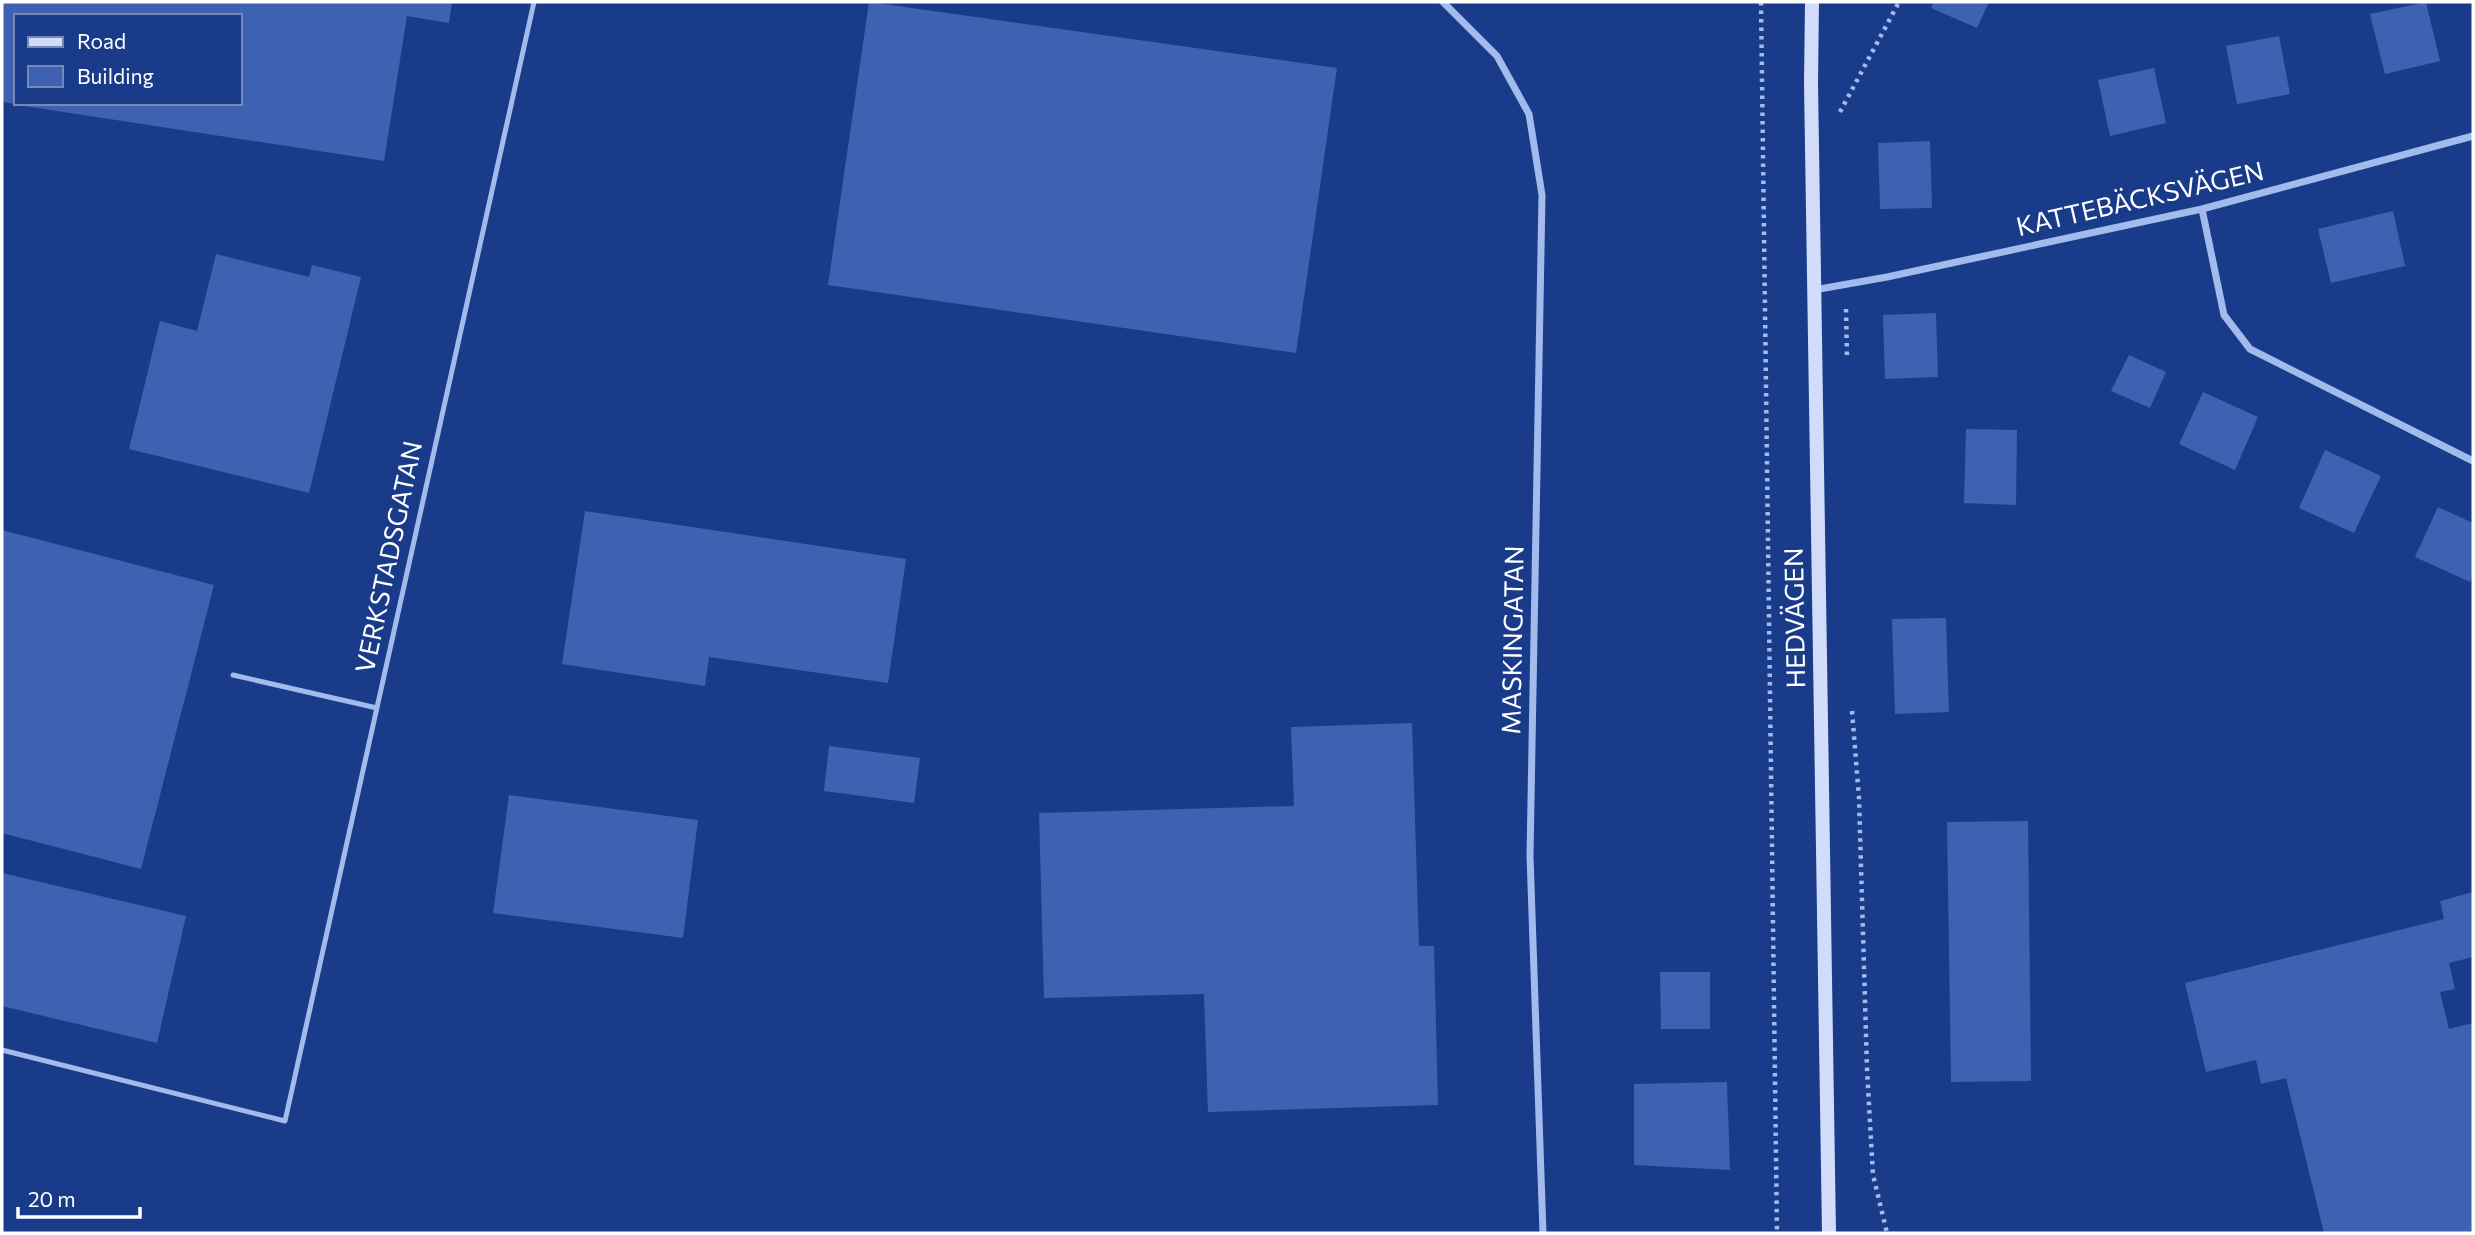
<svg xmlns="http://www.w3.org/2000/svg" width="2475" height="1235" viewBox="0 0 2475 1235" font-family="Commissioner,sans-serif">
<rect width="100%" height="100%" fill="#193b8a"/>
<path fill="#3e62b1" d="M2,2H452L449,23L407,16L384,161L18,105L240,103V16H16V104L2,102Z
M869,2L1337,68L1296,353L828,285Z
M1934,2H1989L1977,28L1931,8Z
M2426,2L2440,61L2385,74L2370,14Z
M2279,36L2290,94L2237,104L2226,46Z
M2154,68L2166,123L2110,136L2098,80Z
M1930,141L1932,208L1880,209L1878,143Z
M2393,211L2405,266L2331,283L2318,229Z
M216,254L309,277L312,265L361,277L309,493L129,449L160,321L197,331Z
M1936,313L1938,377L1885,379L1883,315Z
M2129,355L2166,372L2150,408L2111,391Z
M2203,392L2258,417L2235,470L2179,444Z
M1966,429L2017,430L2016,505L1964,503Z
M2325,450L2381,476L2354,533L2299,508Z
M2438,507L2473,523V574L2470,582L2415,557Z
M585,511L906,559L888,683L709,657L705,686L562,664Z
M2,530L214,585L141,869L2,833Z
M1946,618L1949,712L1895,714L1892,619Z
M1412,723L1419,946H1434L1438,1105L1208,1112L1204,994L1044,998L1039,813L1294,806L1291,727Z
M829,746L920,758L914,803L824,791Z
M509,795L698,820L683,938L493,913Z
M2028,821L2031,1081L1951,1082L1947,822Z
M2,873L186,916L157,1043L2,1006Z
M2473,892V957L2449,963L2455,989L2440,992L2449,1029L2473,1023V1233H2324L2286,1078L2261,1084L2256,1060L2206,1072L2185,983L2444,919L2440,901Z
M1660,972H1710V1029H1661Z
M1727,1082L1730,1170L1634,1165V1084Z"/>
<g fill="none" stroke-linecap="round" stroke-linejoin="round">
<path stroke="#a3baed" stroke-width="4.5" stroke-dasharray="3.5 5" stroke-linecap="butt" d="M1761,2L1777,1233
M1840,112L1899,2
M1846,309L1847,356
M1852,711L1859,798L1867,1069L1873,1175L1887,1233"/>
<path stroke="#a3baed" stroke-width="5" d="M233,675L377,708
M2,1050L285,1121L534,2"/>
<path stroke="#a3baed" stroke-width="7" d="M1443,2L1497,56L1529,114L1542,195L1530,856L1543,1233
M2202,209L2224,315L2250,349L2473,461
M1814,290L1887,277L2202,209L2473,136"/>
<path stroke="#d0dcfa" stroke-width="14" d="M1812,2L1811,83L1829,1233"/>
</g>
<g text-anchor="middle" stroke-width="7" stroke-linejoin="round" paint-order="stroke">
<g font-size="26" fill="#fff" stroke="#193b8a">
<text transform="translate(2140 199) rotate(-13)" y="9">KATTEBÄCKSVÄGEN</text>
<text transform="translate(389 557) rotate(-78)" y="9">VERKSTADSGATAN</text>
<text transform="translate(1795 618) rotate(-91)" y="9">HEDVÄGEN</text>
<text transform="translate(1513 640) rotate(-89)" y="9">MASKINGATAN</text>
</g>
</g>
<rect width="2475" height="1235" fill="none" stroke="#ffffff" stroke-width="7"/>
<rect x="14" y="14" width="228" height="91" fill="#193b8a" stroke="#7589b9" stroke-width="2"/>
<rect x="28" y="37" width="35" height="10" fill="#d0dcfa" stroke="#7589b9" stroke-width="2"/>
<text x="77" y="49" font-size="21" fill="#ffffff">Road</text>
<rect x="28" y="66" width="35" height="21" fill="#3e62b1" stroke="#7589b9" stroke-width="2"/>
<text x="77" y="84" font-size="21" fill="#ffffff">Building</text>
<path d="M18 1207v10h122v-10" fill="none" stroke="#ffffff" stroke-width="3.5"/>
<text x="28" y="1207" font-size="21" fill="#ffffff" stroke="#193b8a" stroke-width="5" paint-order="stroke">20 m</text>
</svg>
